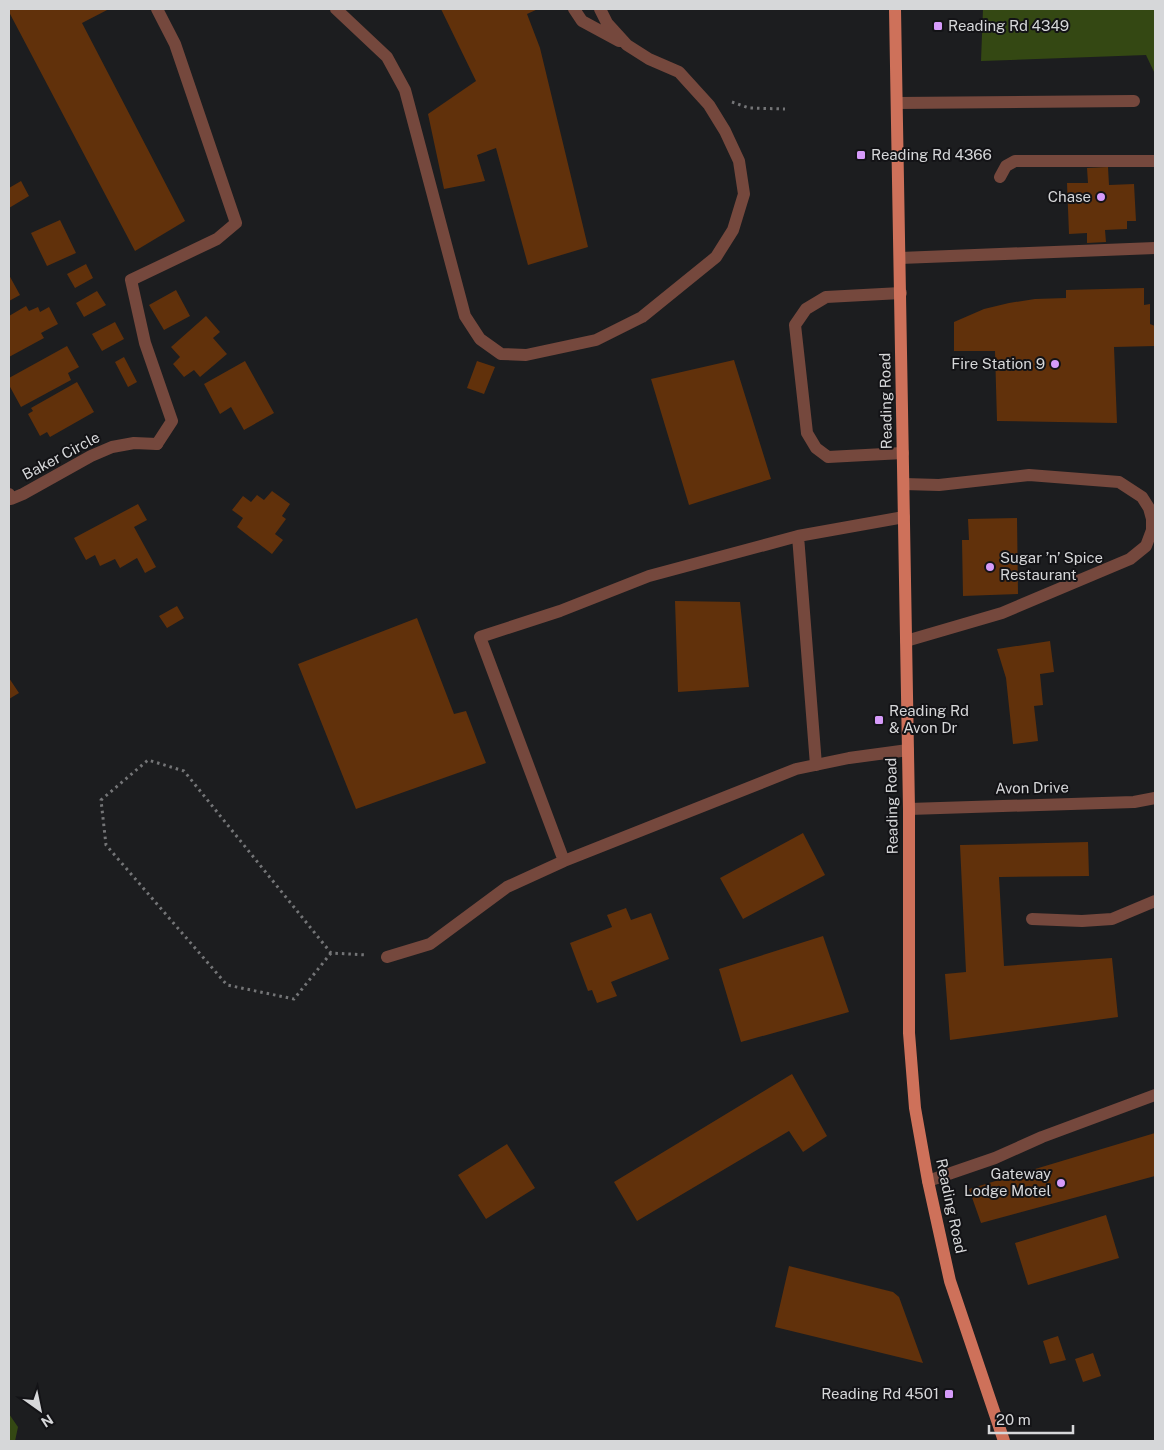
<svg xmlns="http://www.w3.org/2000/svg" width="1164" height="1450" viewBox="0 0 1164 1450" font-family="'Public Sans',sans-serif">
<rect width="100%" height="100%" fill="#1c1d1f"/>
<path fill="#344813" d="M983,9H1155V74L1146,55L981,61Z
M9,1414L18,1427L15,1441H9Z"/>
<path fill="#61310b" d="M9,9H109L82,23L185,221L135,251L9,12Z
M441,9H538L527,14L540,48L588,247L528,265L496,148L477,155L485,181L444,189L428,114L476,81Z
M1108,167L1109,185L1134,184L1136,221H1127V229L1105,230L1106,242L1087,243V233L1069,234L1067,183H1088L1087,168Z
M21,181L29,196L9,208V188Z
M60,220L76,253L47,266L31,233Z
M86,264L93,278L75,288L67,274Z
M9,275L20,295L9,301Z
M1144,288V305L1150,304V324L1155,326V346L1114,347L1117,423L997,421L995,351H954V322L984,309L1009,303L1035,299L1066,298V290Z
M176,290L190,316L164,330L149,305Z
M97,291L106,305L84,317L76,303Z
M26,306L29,311L38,307L40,312L49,307L58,324L41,333L44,338L9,357V316Z
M206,316L220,332L213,338L227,354L200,377L194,370L184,377L173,364L180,357L171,347Z
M115,322L124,339L102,351L92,334Z
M67,346L79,367L68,373L71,380L21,407L9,385V378Z
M124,357L137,382L128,387L115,362Z
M734,360L771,479L689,505L651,379Z
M245,361L274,413L244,430L231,407L220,414L204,384Z
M477,361L495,367L484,394L467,388Z
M77,382L94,412L50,437L47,432L40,436L28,414L33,411L31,408Z
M272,491L290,504L282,516L286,519L275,534L283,540L272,554L237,527L243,518L232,510L243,496L251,502L257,495L264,500Z
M138,504L147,520L134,527L156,567L145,573L137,558L120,568L115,559L100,566L95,555L86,560L74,538Z
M1017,518L1018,594L963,596L962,540H969L968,519Z
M675,601L740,602L749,687L678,692Z
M177,606L184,618L167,628L159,616Z
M417,618L454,714L466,711L486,763L356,809L298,664Z
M1050,641L1054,672L1040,674L1043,705L1034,706L1038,741L1013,744L1006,678L997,649Z
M9,678L19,693L9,699Z
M803,833L825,875L743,919L720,878Z
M1088,842L1089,876L999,877L1004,966L1112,958L1118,1017L950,1040L945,974L966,972L960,845Z
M626,908L631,920L651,913L669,959L611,982L617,996L597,1003L592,990L588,991L570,943L612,927L607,915Z
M823,936L849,1012L741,1042L719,969Z
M792,1074L827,1136L803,1152L789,1131L637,1221L614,1182Z
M1155,1133V1176L981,1223L969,1189Z
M507,1144L535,1188L486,1219L458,1175Z
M1106,1215L1119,1258L1028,1285L1015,1243Z
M789,1266L893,1292L899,1297L923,1363L775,1327Z
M1058,1336L1066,1360L1050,1364L1043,1341Z
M1093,1353L1101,1376L1083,1382L1075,1359Z"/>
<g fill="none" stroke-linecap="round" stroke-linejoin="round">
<path stroke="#747577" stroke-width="3" stroke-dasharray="2.5 4" stroke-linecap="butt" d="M732,102L749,108L785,109
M331,953L294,999L227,985L106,845L101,800L148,760L184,771L331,953L367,955"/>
<path stroke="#75483d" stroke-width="12" d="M336,9L387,57L405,90L465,316L480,339L501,354L526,355L596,340L642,317L716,257L733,230L744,194L739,161L725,131L709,105L679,72L649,59L627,45L607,23L600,9
M574,9L582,21L619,41
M897,103L1134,101
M1000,177L1006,166L1015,161H1155
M900,258L1155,248
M901,293L826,297L806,309L795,325L807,433L816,448L828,457L903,453
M157,444L172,421L145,343L131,280L217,239L236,223L175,44L157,9
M904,484L939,485L1029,475L1119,482L1142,497L1149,508L1152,519V530L1146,546L1130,559L1002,613L906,641
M904,517L798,536L649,576L560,611L480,637L564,861L796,769L849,758L908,750
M798,536L816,765
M1032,919L1082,921L1112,919L1155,901
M387,957L430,944L507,887L564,861
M928,1181L995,1158L1042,1137L1155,1095"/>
<path stroke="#75483d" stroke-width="12" d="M9,494L11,499L23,494L91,456L112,447L134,443L157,444
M909,809L1134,802L1155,798"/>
<path stroke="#ce715a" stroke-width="12" d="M895,9L909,809V1033L915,1108L928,1181L950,1281L1004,1441"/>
</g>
<g fill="#d69bfa" stroke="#131316" stroke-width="2">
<rect x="933" y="21" width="10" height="10" rx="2.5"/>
<rect x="856" y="150" width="10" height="10" rx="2.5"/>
<circle cx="1101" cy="197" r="5"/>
<circle cx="1055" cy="364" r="5"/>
<circle cx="990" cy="567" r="5"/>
<rect x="874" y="715" width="10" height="10" rx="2.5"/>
<circle cx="1061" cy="1183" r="5"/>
<rect x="944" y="1389" width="10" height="10" rx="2.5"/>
</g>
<g text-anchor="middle" stroke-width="4" stroke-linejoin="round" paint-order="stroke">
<g font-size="15" fill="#d6d7d9" stroke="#131316" text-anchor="start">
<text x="948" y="31">Reading Rd 4349</text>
<text x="871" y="160">Reading Rd 4366</text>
<text x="1091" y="202" text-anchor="end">Chase</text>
<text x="1045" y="369" text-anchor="end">Fire Station 9</text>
<text x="1000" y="563">Sugar ’n’ Spice<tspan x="1000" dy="17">Restaurant</tspan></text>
<text x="889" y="716">Reading Rd<tspan x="889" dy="17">&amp; Avon Dr</tspan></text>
<text x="1051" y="1179" text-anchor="end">Gateway<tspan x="1051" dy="17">Lodge Motel</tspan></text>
<text x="939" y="1399" text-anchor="end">Reading Rd 4501</text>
</g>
<g font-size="15" fill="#d6d7d9" stroke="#131316">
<text transform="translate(886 401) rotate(-91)" y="5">Reading Road</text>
<text transform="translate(61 456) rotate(-28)" y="5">Baker Circle</text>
<text transform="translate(1032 788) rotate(-1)" y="5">Avon Drive</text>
<text transform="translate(892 806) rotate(-91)" y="5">Reading Road</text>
<text transform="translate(951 1206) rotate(78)" y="5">Reading Road</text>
</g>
</g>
<rect width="1164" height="1450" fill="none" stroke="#d6d7d9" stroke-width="20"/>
<g transform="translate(40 1410) rotate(147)" stroke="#131316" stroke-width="4" paint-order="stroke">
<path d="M0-4L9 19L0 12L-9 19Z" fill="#d6d7d9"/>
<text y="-8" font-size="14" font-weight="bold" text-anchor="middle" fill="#d6d7d9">N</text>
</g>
<path d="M989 1425v8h84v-8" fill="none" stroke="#d6d7d9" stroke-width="2.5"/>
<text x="996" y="1425" font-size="15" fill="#d6d7d9" stroke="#131316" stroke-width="4" paint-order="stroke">20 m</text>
</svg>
